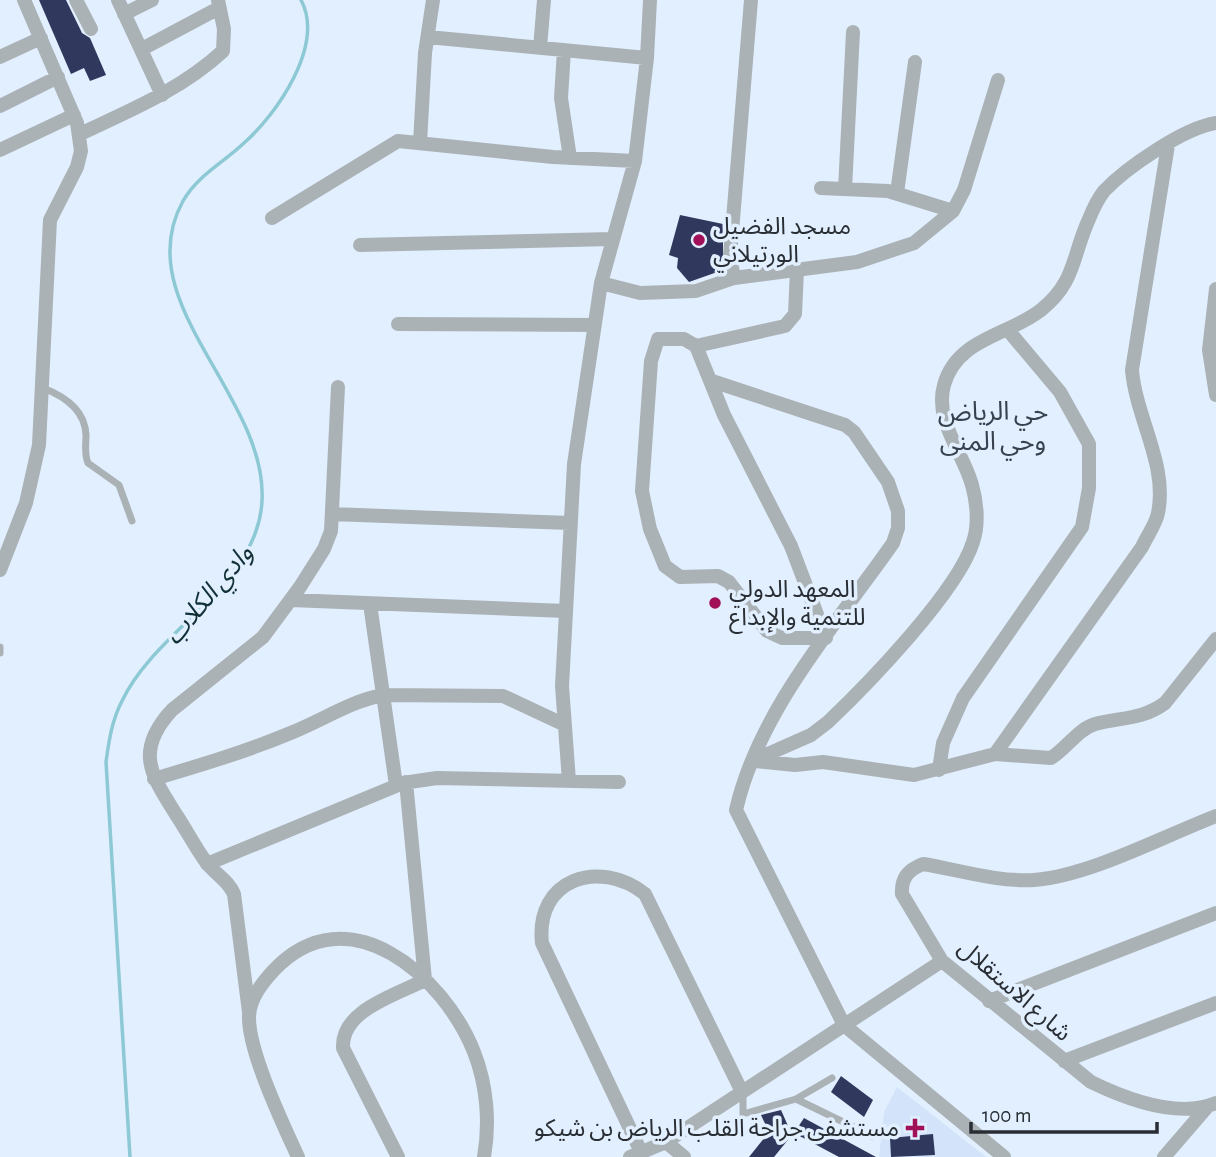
<svg xmlns="http://www.w3.org/2000/svg" width="1216" height="1157" viewBox="0 0 1216 1157" font-family="'Alegreya Sans','Noto Sans Arabic',sans-serif">
<rect width="100%" height="100%" fill="#e2efff"/>
<path fill="#d3e4fa" d="M897,1087L986,1157H879L884,1112Z"/>
<g fill="none" stroke-linecap="round" stroke-linejoin="round">
<path stroke="#8cc9d4" stroke-width="3.5" d="M130,1157L106,762C109,740 112,720 122,701C155,630 258,585 262,501C268,396 127,302 183,201C198,175 223,163 244,143C277,114 325,45 301,0"/>
</g>
<path fill="#31385d" d="M39,0H66L82,33L90,38L106,75L90,81L84,68L71,74Z
M680,215L723,224V270L689,282L677,268L678,258L669,255Z
M841,1076L873,1100L864,1117L831,1092Z
M781,1110L792,1135L774,1157H749L769,1132L761,1115Z
M804,1118L876,1157H839L794,1133Z
M933,1134L935,1155L891,1157L890,1138Z"/>
<g fill="none" stroke-linecap="round" stroke-linejoin="round">
<path stroke="#aab2b6" stroke-width="7" d="M43,388C64,396 85,409 86,435C86,445 84,454 88,463L119,485L132,521
M0,647V653
M743,1092V1114L796,1099L872,1136
M796,1099L832,1078"/>
<path stroke="#aab2b6" stroke-width="14" d="M76,0L91,29
M118,0L162,95
M124,14L152,0
M428,37L647,58
M540,48L544,0
M142,49L219,8
M564,50L561,98L570,158
M0,57L41,38
M0,106L58,77
M80,134C131,110 182,89 223,51L224,29L218,0
M420,143L425,53L433,0
M0,150L74,115
M821,188L888,191L953,211
M845,189L853,32
M897,193L915,62
M272,218L398,141L553,157L635,161
M360,245L612,239
M734,278L730,256L751,0
M601,283L640,293L696,291L734,278L857,262L914,243L953,211L964,190L998,80
M1216,289L1209,350L1216,395
M398,324L594,325
M658,339H684L696,346L724,415L791,546L826,638H782L767,631L729,582L718,576L680,577L665,566L650,529L642,491L651,361Z
M696,346L785,326L795,314L797,270
M712,381L845,425L854,432L888,482L898,511V528L893,543C835,626 759,710 736,810L844,1025L1004,1157
M332,514L570,523
M0,570L26,503L39,445L50,220L77,167L81,151L77,123L24,0
M291,600L566,611
M370,604L396,785
M995,754L1142,547C1147,536 1156,524 1158,513C1168,465 1136,418 1132,370L1168,145
M752,761L811,735L828,722C867,685 958,591 973,542C979,525 977,502 972,485C963,452 934,421 944,385C957,338 1008,336 1041,310C1076,282 1072,256 1089,219C1093,209 1098,199 1104,191C1127,167 1184,128 1216,123
M755,761L795,765L823,762L914,775L995,754L1051,758C1066,749 1078,729 1095,724C1121,717 1142,720 1165,703L1216,639
M939,770L943,743L963,698L1082,527L1089,488V444L1060,392L1007,329
M154,779C201,765 248,751 293,732C323,720 351,701 383,695L503,696L565,725
M569,781L562,686L574,464L601,283L635,161L647,58L650,0
M1216,816C1164,836 1089,876 1034,880C996,882 960,870 923,864C908,870 901,878 902,894L942,961L1091,1082C1126,1099 1178,1119 1216,1103
M207,864L403,783L437,778L619,782
M989,1001L1216,913
M249,1012L234,894C228,880 215,874 206,862C195,847 187,831 177,816C151,775 134,751 172,710L263,637L300,587L324,549L331,531L338,387
M1064,1061L1216,1003
M666,1142L684,1157
M642,1154L542,943C535,879 599,858 645,894L742,1092
M298,1157C283,1124 248,1051 249,1016C250,998 262,983 274,970C348,892 444,976 474,1052C487,1085 490,1123 484,1157
M398,1157L343,1048C341,1010 396,995 425,980L406,782
M630,1157L666,1142L942,961
M1164,1157L1208,1106"/>
</g>
<g fill="#a00f57" stroke="#e2efff" stroke-width="2.5">
<circle cx="699" cy="240" r="7"/>
<circle cx="715" cy="603" r="7"/>
<path d="M911.5 1117.5h7v7h7v7h-7v7h-7v-7h-7v-7h7z"/>
</g>
<g text-anchor="middle" stroke-width="7" stroke-linejoin="round" paint-order="stroke">
<g font-size="24" fill="#292e34" stroke="#e2efff" text-anchor="start">
<text x="713" y="234">مسجد الفضيل<tspan x="713" dy="28">الورتيلاني</tspan></text>
<text x="729" y="597">المعهد الدولي<tspan x="729" dy="28">للتنمية والإبداع</tspan></text>
<text x="899" y="1136" text-anchor="end">مستشفى جراحة القلب الرياض بن شيكو</text>
</g>
<g font-size="24" fill="#292e34" stroke="#e2efff">
<text transform="translate(1015 990) rotate(41)" y="8">شارع الاستقلال</text>
</g>
<g font-size="26" fill="#37424e" stroke="#e2efff">
<text x="993" y="420">حي الرياض<tspan x="993" dy="30">وحي المنى</tspan></text>
</g>
<g font-size="26" font-style="italic" fill="#123136" stroke="#e2efff">
<text transform="translate(208 594) rotate(-50)" y="9">وادي الكلاب</text>
</g>
</g>
<path d="M971 1122v10h186v-10" fill="none" stroke="#292e34" stroke-width="3.5"/>
<text x="982" y="1122" font-size="21" fill="#292e34" stroke="#e2efff" stroke-width="5" paint-order="stroke">100 m</text>
</svg>
